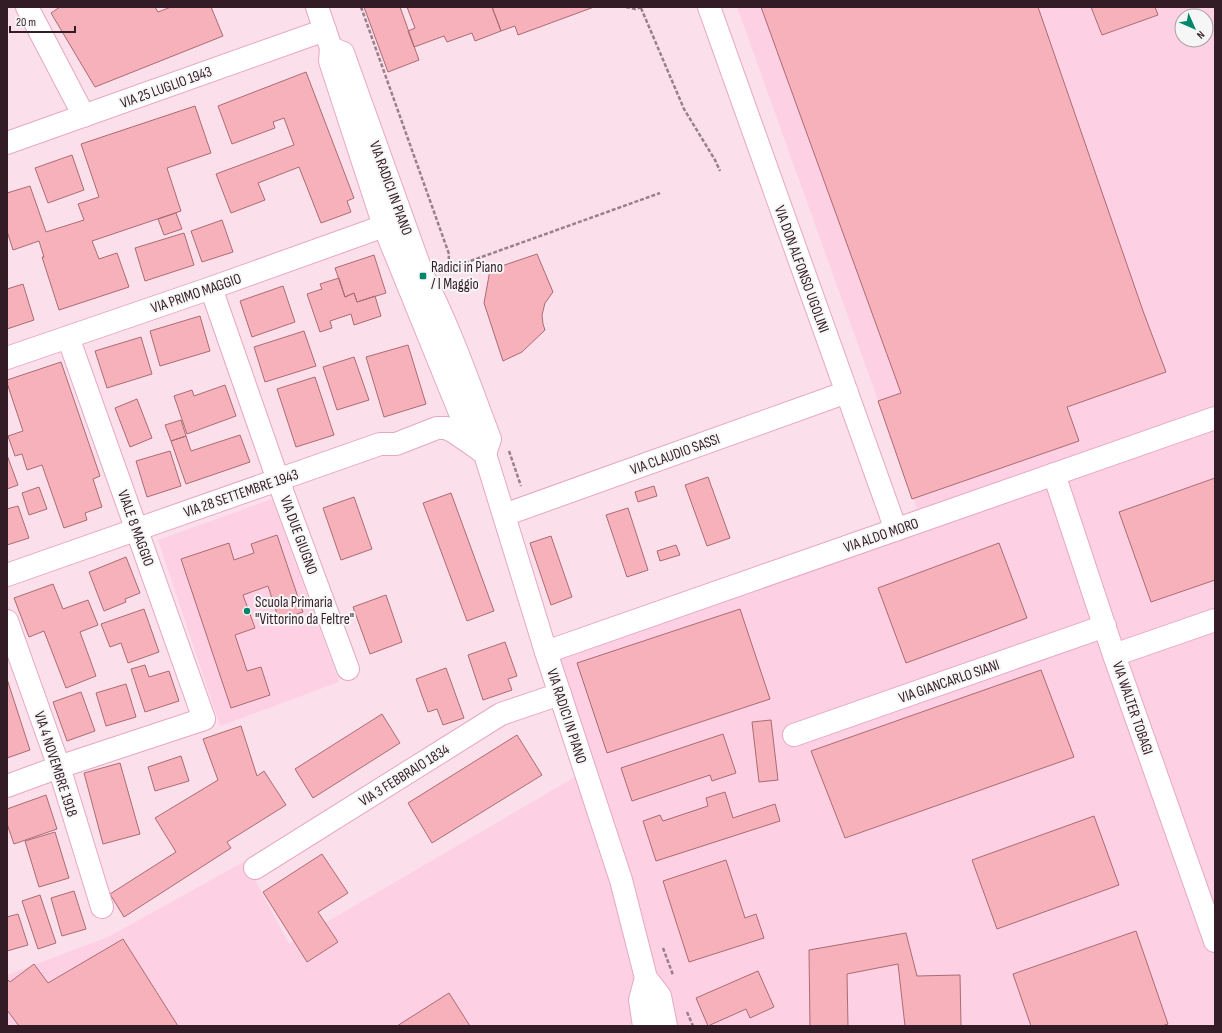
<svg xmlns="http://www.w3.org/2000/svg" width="1222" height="1033" viewBox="0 0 1222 1033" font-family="'Sofia Sans Condensed',sans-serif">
<rect width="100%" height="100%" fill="#fbe0eb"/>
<path fill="#fdd1e3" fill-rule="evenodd" d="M737,7H1215V1026H7V975L108,937L245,861L289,944L580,774L534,644L917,509ZM1182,16H1206V40H1182Z
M272,499L339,682L220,726L158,540Z"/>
<path fill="#f7b1ba" stroke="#ab6b73" d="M60,7H155L158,12L171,7H211L223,36L95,87L51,13Z
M364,7H400L419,60L388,72Z
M407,7H492L501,31L475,41L472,33L447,42L444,36L414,47L408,31L415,28Z
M492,7H594L518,35L515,26L501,31Z
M761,7H1038L1143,311L1166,372L1067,407L1079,441L912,499L878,401L901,393Z
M1091,7H1155L1158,15L1102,35Z
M306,72L354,198L347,201L351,212L321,223L299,167L258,183L265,200L231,213L216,174L294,145L284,118L273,122L275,128L232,144L218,106Z
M195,106L211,153L167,168L181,211L92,241L99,259L117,253L129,287L59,310L42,257H44L39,241L13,250L7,231V193L30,186L46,232L84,220L78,204L99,197L81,144Z
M72,155L84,190L48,203L35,168Z
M176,213L182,229L164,235L158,219Z
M222,220L233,252L202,262L191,231Z
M184,233L194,265L145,281L135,248Z
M537,254L553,292L545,303L542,315L543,324L545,330L522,352L503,361L484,303L490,270Z
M374,255L386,293L357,302L354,293L345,297L335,268Z
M339,278L345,297L354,293L357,302L375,296L381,316L354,325L351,314L330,321L332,328L320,332L307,294L322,289L320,284Z
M23,284L34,320L7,329V289Z
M283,286L295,322L252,337L240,301Z
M200,316L210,351L160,366L150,331Z
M304,331L316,366L265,382L254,347Z
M141,337L152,374L107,388L95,351Z
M408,345L426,404L384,417L366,357Z
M354,357L369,400L337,410L323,367Z
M61,362L100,476L93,479L102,507L85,513L87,520L64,528L42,465L27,470L22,454L15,456L8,436L23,431L7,383V380Z
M315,377L334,435L296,447L277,389Z
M225,385L236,416L187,434L174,396L192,390L194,396Z
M137,399L152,438L130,447L115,408Z
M181,420L186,436L171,441L165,425Z
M240,435L250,462L186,484L171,441L186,436L191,451Z
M170,451L181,486L147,497L136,461Z
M7,455L18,485L7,489Z
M708,477L730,538L707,546L685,485Z
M1215,478V580L1151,602L1119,512Z
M654,486L657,496L638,502L635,492Z
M39,487L47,509L29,515L22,493Z
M451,493L494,611L467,621L423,503Z
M354,497L372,549L341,560L323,508Z
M18,506L29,538L7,545V509Z
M628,508L648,570L627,577L606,515Z
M277,535L303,612L279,620L268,586L243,595L255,628L235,635L247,671L261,667L270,695L231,708L181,559L229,543L234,560L254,553L251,544Z
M551,536L572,597L551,605L530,543Z
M999,543L1027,618L906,663L878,588Z
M676,545L680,555L660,561L657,551Z
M126,557L140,593L125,599L126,602L104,611L89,572Z
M53,584L63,609L88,600L98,625L80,632L96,676L66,688L44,631L29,637L14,598Z
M386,595L402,642L370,654L353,607Z
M144,609L159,652L128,663L121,643L110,647L101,624Z
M740,609L770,699L607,753L577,663Z
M505,642L517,676L508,679L512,690L483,700L468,655Z
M145,665L149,677L169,671L179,701L145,712L131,669Z
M446,668L464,718L443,725L437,709L428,712L416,679Z
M1041,670L1074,757L845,838L811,751Z
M7,679L30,750L7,758Z
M126,684L136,717L106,726L96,693Z
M81,692L95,731L67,741L53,702Z
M382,714L400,743L313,798L295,769Z
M771,720L778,780L759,782L752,722Z
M241,726L257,776L264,771L286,805L227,842L231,848L124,917L110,894L176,852L155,818L218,780L203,739Z
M723,734L736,773L712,781L710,775L632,801L621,768Z
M517,735L542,775L432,843L408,803Z
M181,756L189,781L155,791L148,767Z
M120,763L140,834L103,844L84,773Z
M725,792L733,818L775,804L780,821L656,861L643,821L660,815L663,821L708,806L706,798Z
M46,795L57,829L14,844L7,824V809Z
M1094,816L1119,885L997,929L972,860Z
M55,832L69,878L39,887L25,841Z
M322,854L348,893L318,912L338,942L307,962L263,892Z
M726,860L745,918L756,914L764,938L689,962L663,881Z
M74,891L86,929L62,936L51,898Z
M40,895L56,943L38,949L22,901Z
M18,914L28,945L7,951V917Z
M1136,931L1168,1024L1162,1026H1031L1013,974Z
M906,933L917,976L960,975L961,1026H905L898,964L847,974L848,1026H810L809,950Z
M123,939L178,1026H19L7,1010V979L10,982L34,964L48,983Z
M758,971L774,1007L750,1018L746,1009L708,1026L696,998Z
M449,993L470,1026H397Z"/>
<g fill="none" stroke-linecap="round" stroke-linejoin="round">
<defs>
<path id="street" d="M27,7L84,116
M709,7L896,530
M331,48L343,53L423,276C450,328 469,384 490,439L485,454
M7,143L325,30
M211,288L278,480L348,669
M423,302L431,324L449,333
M7,358L211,288L384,226H395L398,235
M1054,474L1114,655L1215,941
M504,515L847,392
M7,575L380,444H396L437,428H446L454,432L473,445
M7,621L59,767L102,907
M546,652L1215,418
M1114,655L1215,620
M794,735L1105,626
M7,786L59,767L204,719L68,337
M255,868L501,714L560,694"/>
<path id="secondary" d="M317,7L331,48L330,61L384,226L473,445L485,454L546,652L621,880L646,978L660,996L666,1026
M644,1026L640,1000L646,978"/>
</defs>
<use href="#street" stroke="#e7a7c3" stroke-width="24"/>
<use href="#secondary" stroke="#e7a7c3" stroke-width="24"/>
<path stroke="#99808b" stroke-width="2.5" stroke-dasharray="4 2" stroke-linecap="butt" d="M361,7L449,254L448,274
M626,7L635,9L643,7
M641,8L684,109L715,160L720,171
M448,269L660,193
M509,451L521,486
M663,948L673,975
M687,1012L693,1026"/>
<use href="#street" stroke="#fff" stroke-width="22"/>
<use href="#secondary" stroke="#fff" stroke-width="22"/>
</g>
<g fill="#01866a" stroke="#f6f6f6" stroke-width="1.5">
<rect x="419" y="272" width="8" height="8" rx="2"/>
<circle cx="247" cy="611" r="4"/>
</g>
<g text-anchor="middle" stroke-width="4" stroke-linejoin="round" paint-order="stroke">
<g font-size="15" fill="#341c27" stroke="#f6f6f6">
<text transform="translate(166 87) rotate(-20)" y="5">VIA 25 LUGLIO 1943</text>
<text transform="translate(391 188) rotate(70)" y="5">VIA RADICI IN PIANO</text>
<text transform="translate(802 269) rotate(70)" y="5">VIA DON ALFONSO UGOLINI</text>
<text transform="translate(196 293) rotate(-19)" y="5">VIA PRIMO MAGGIO</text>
<text transform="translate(675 454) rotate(-20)" y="5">VIA CLAUDIO SASSI</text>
<text transform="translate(241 493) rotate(-19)" y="5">VIA 28 SETTEMBRE 1943</text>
<text transform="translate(136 528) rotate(70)" y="5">VIALE 8 MAGGIO</text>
<text transform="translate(299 535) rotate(70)" y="5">VIA DUE GIUGNO</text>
<text transform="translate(881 535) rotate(-19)" y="5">VIA ALDO MORO</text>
<text transform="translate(949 681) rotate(-19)" y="5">VIA GIANCARLO SIANI</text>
<text transform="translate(1133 708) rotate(71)" y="5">VIA WALTER TOBAGI</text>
<text transform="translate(567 716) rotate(72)" y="5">VIA RADICI IN PIANO</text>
<text transform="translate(56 764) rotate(72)" y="5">VIA 4 NOVEMBRE 1918</text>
<text transform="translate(404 775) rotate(-32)" y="5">VIA 3 FEBBRAIO 1834</text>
</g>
<g font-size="15" fill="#341c27" stroke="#f6f6f6" text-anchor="start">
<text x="431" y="272">Radici in Piano<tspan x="431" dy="17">/ I Maggio</tspan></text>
<text x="255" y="607">Scuola Primaria<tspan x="255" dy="17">"Vittorino da Feltre"</tspan></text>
</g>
</g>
<rect width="1222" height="1033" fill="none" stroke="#341c27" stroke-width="16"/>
<g transform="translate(1194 28) rotate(135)"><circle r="19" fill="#f6f6f6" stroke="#a89fa3"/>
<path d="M0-3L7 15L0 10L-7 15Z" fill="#01866a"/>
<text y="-6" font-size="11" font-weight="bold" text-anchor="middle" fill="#341c27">N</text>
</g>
<path d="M10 26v6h65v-6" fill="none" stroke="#341c27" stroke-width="2"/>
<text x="16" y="26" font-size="12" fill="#341c27" stroke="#f6f6f6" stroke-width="3" paint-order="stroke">20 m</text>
</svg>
